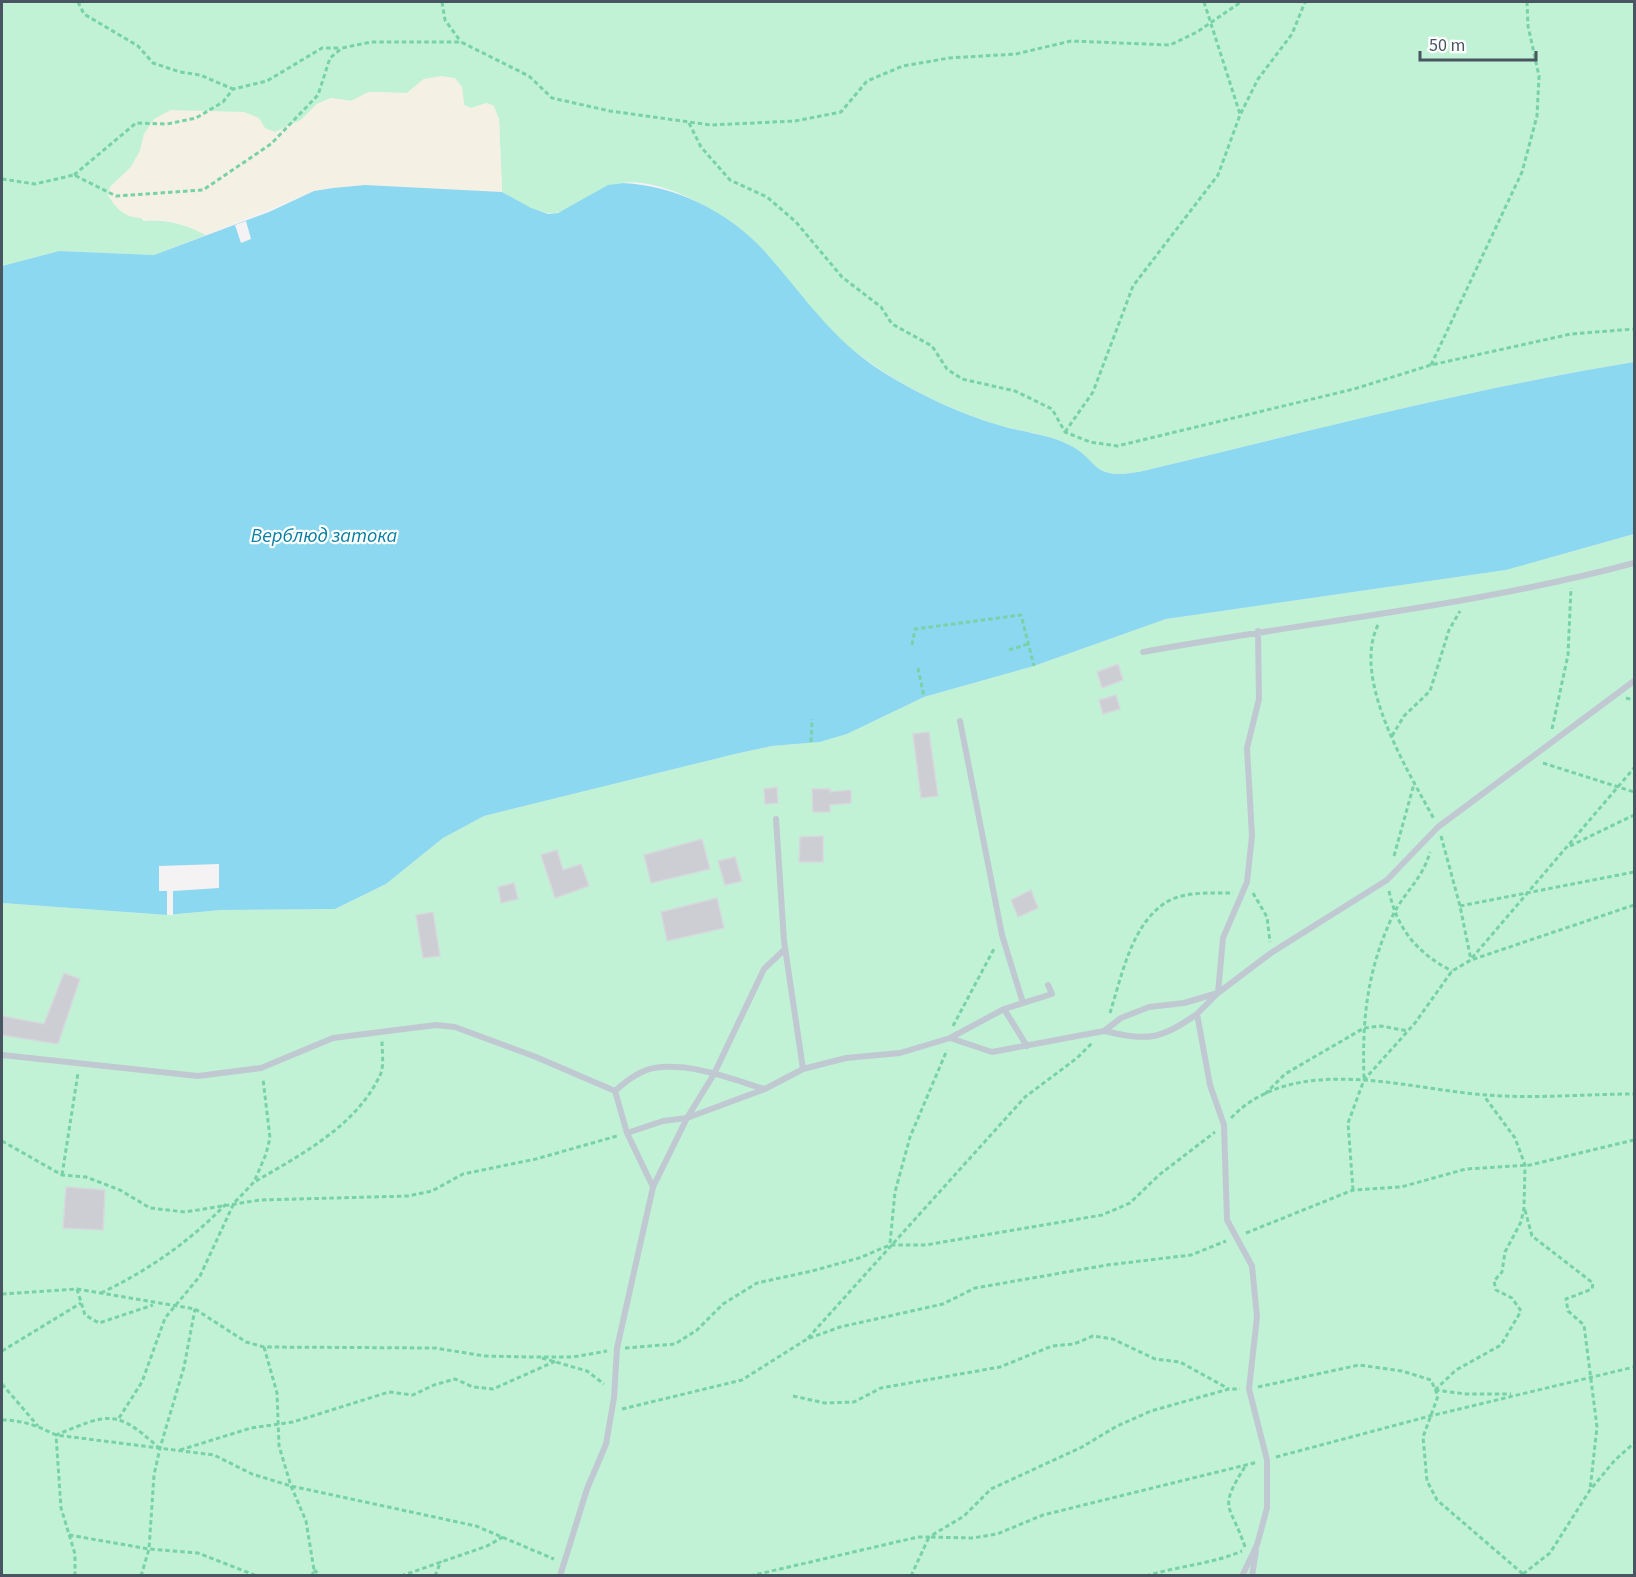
<svg xmlns="http://www.w3.org/2000/svg" width="1636" height="1577" viewBox="0 0 1636 1577" font-family="'Source Sans 3',sans-serif">
<rect width="100%" height="100%" fill="#f4f2f2"/>
<path fill="#c1f2d5" d="M2,2H1634V362C1469,389 1306,432 1143,471C1087,481 1102,461 1063,442C1044,433 1022,432 1002,426C949,410 896,384 853,350C801,309 776,253 719,215C692,196 642,173 608,186C588,193 569,216 547,213C531,211 515,200 502,192L499,119L487,103L471,108L464,105L462,87L424,79L407,93L369,92L351,101L331,98L317,104L301,120L275,132L190,112L171,110L144,134L140,151L131,167L110,187L144,221C166,219 187,225 206,235L154,255L59,251L2,266Z
M1634,534V1575H2V903L167,915L221,910L335,909L386,884L443,838L484,816L735,754L772,746L820,742L847,734L924,697L1034,666L1166,619L1506,570Z"/>
<path fill="#f5f0e4" d="M441,76L455,78L462,87L464,105L471,108L487,103L494,106L499,119L502,192L365,185L333,188L314,191L206,235C193,228 176,221 161,220C135,217 123,221 108,195L110,187L131,167L140,151L144,134L154,119L171,110L244,112L259,118L265,128L275,132L301,120L317,104L331,98L351,101L369,92L407,93L424,79Z"/>
<path fill="#8cd8f0" d="M623,183C675,185 731,213 766,253C805,297 831,339 883,372C920,395 960,414 1002,426C1022,432 1044,434 1063,442C1103,459 1086,482 1143,471C1306,432 1469,389 1634,362V534L1506,570L1166,619L1034,666L924,697L847,734L820,742L772,746L735,754L484,816L443,838L386,884L335,909L221,910L167,915L2,903V266L59,251L154,255L269,212L314,191L333,188L365,185L502,192L531,208L548,214L558,213L608,185Z"/>
<path fill="#f4f2f2" d="M246,221L251,239L241,243L235,225Z
M219,864V888L173,891V915H167V891H159V866Z"/>
<path fill="#ccced4" stroke="#d6d8dd" stroke-width="1.5" d="M1118,664L1123,680L1102,688L1097,672Z
M1116,695L1120,709L1103,714L1099,700Z
M929,732L938,796L921,798L913,734Z
M777,787L778,803L765,804L764,789Z
M812,789H830V792L851,790V803L830,805V812H813Z
M823,836V862H799L800,837Z
M702,839L710,869L651,883L644,855Z
M557,850L563,870L581,864L589,886L555,898L541,855Z
M735,857L742,881L725,885L718,861Z
M514,883L518,899L501,903L498,887Z
M1031,890L1038,908L1018,917L1011,900Z
M717,898L724,928L667,941L661,912Z
M433,912L440,956L423,958L416,915Z
M64,973L80,979L58,1044L2,1035V1016L44,1024Z
M66,1187L105,1190L103,1230L63,1228Z"/>
<g fill="none" stroke-linecap="round" stroke-linejoin="round">
<path stroke="#77d2a8" stroke-width="3" stroke-dasharray="4.5 3" stroke-linecap="butt" d="M78,2L84,14L138,46L153,63L180,72L200,75L233,89
M442,2L445,20L461,42
M1204,2L1240,114
M689,123L701,147L730,180L767,197L796,222L842,277L881,307L892,324L932,346L947,369L962,379L1015,391L1052,409L1065,432L1090,442L1117,446L1354,389L1431,365L1571,334L1634,329
M74,175L136,123L167,124L196,118L223,102L233,89L267,81L322,48H340
M2,179L35,184L74,175L116,196L203,190L271,144L318,95L330,58L342,48L371,42H461L529,76L552,98L610,111L711,125L795,121L841,112L867,81L903,66L949,58L1016,54L1071,41L1170,45L1197,32L1241,2
M1431,365L1522,172L1537,116L1539,76L1528,26L1527,2
M1065,432L1093,392L1133,286L1218,175L1240,115L1258,79L1292,34L1305,2
M1378,625C1351,679 1408,771 1434,819
M912,645L915,629L1021,615L1034,666
M1009,650L1028,644
M918,668L924,697
M1626,698L1634,700
M1552,729L1568,655L1571,588
M1392,736L1404,716L1430,691L1449,630L1460,611
M811,742L812,719
M1543,763L1634,792
M1441,836L1460,906L1471,960
M1570,846L1634,815
M1394,856L1414,784
M1389,891C1397,929 1417,953 1452,971
M1253,893L1267,917L1270,942
M1460,906L1634,872
M1472,958L1634,768
M1110,1013C1122,975 1131,926 1165,903C1183,891 1213,893 1233,893
M953,1026L995,947
M1364,1078C1362,1019 1367,970 1393,915C1405,891 1422,880 1430,852
M1265,1094L1285,1074L1364,1028L1381,1026L1408,1031
M1231,1118C1295,1051 1409,1090 1487,1095C1536,1099 1586,1094 1634,1094
M2,1141L62,1175L86,1177L120,1190L150,1208L185,1212L260,1200L408,1196L432,1191L463,1174L536,1159L617,1136
M62,1175L78,1073
M256,1181C302,1154 358,1125 381,1073C384,1065 382,1050 382,1041
M1353,1190L1348,1123L1364,1080L1415,1023L1452,971L1471,960L1634,905
M1525,1210L1532,1236L1593,1283L1592,1289L1566,1299L1568,1311L1584,1325L1597,1427L1590,1490
M1246,1233L1353,1190L1401,1187L1466,1169L1530,1165L1634,1140
M890,1243L895,1192L910,1137L947,1050
M77,1289L85,1315L99,1323L153,1305
M101,1293C149,1270 189,1242 226,1204
M2,1294L77,1289L195,1309L246,1342L264,1347L435,1348L485,1356L531,1357H573L607,1351
M808,1338L1025,1097L1077,1058L1092,1043
M264,1347L277,1393L279,1446L291,1486L306,1521L314,1570L312,1576
M625,1348L675,1344L697,1330L723,1304L757,1283L812,1271L859,1258L890,1245H926L1102,1215L1130,1203L1159,1175L1215,1132
M2,1351L81,1303
M542,1358L587,1371L604,1384
M2,1384L38,1426
M1258,1387L1359,1365L1402,1371L1431,1380L1438,1396L1423,1437L1427,1481L1437,1500L1523,1574
M1435,1390L1456,1370L1501,1345L1521,1311L1512,1298L1496,1290L1494,1281L1502,1272L1505,1252L1521,1222L1524,1208L1525,1165L1515,1138L1484,1096
M1435,1390L1466,1394H1511
M793,1396L825,1403L854,1402L881,1388L1000,1367L1052,1346L1074,1344L1093,1336L1113,1339L1155,1359L1180,1362L1229,1389
M622,1409L742,1380L807,1339L840,1327L943,1304L975,1288L1107,1265L1191,1255L1226,1241
M119,1418L142,1382L165,1318L200,1276L234,1203L254,1182L266,1154L270,1138L263,1079
M2,1420C22,1420 38,1426 56,1435L214,1455L252,1474L291,1486L476,1526L554,1559
M180,1450L251,1428L293,1422L389,1392L413,1395L434,1385L455,1379L473,1387L493,1389L556,1361
M1276,1457L1430,1416L1634,1367
M69,1535L149,1549L198,1553L257,1576
M1245,1547C1230,1502 1217,1511 1246,1465
M314,1570L321,1576
M1523,1574L1550,1553L1590,1490L1615,1460L1634,1443
M75,1576V1554L61,1508L56,1435C108,1414 115,1408 158,1447
M141,1576L149,1549L154,1475L160,1448L184,1367L195,1309
M401,1576L487,1546L503,1537
M435,1576L441,1561
M750,1576L918,1537H929L964,1516L991,1489L1082,1447L1117,1426L1151,1411L1229,1389H1240
M911,1576L929,1537L972,1538L997,1534L1043,1515L1258,1462
M1146,1576C1178,1566 1212,1564 1242,1551"/>
<path stroke="#c0c9d2" stroke-width="6" d="M1143,652C1307,622 1474,606 1634,563
M960,721L1002,935L1023,1003
M776,819L784,941L803,1069
M1004,1009L1027,1046
M1104,1031C1148,1041 1160,1040 1197,1014
M950,1038L992,1052L1104,1031L1121,1018L1149,1007L1184,1003L1218,993L1271,953L1387,880L1438,827L1634,681
M2,1055L198,1076L261,1068L333,1038L436,1025L455,1027L536,1057L615,1091C625,1082 640,1070 654,1068C690,1062 731,1079 765,1089
M615,1091L627,1133L653,1187
M627,1133L663,1121L687,1118L714,1074L764,969L785,949
M560,1576L587,1489L606,1444L614,1398L617,1348L653,1187L687,1118L765,1089L803,1069L846,1058L900,1053L950,1038L1004,1009L1052,994L1048,985
M1242,1576L1257,1545L1267,1508V1460L1249,1389L1257,1317L1252,1266L1227,1220L1224,1125L1210,1085L1197,1014L1218,993L1223,938L1247,882L1252,836L1247,748L1259,699L1258,631
M1252,1576L1256,1551"/>
</g>
<g text-anchor="middle" stroke-width="4.5" stroke-linejoin="round" paint-order="stroke">
<g font-size="20" font-style="italic" fill="#087fa5" stroke="#fff">
<text x="324" y="542">Верблюд затока</text>
</g>
</g>
<rect width="1636" height="1577" fill="none" stroke="#495561" stroke-width="6"/>
<path d="M1420 51v9h116v-9" fill="none" stroke="#495561" stroke-width="3"/>
<text x="1429" y="51" font-size="18" fill="#495561" stroke="#ffffff" stroke-width="4.5" paint-order="stroke">50 m</text>
</svg>
